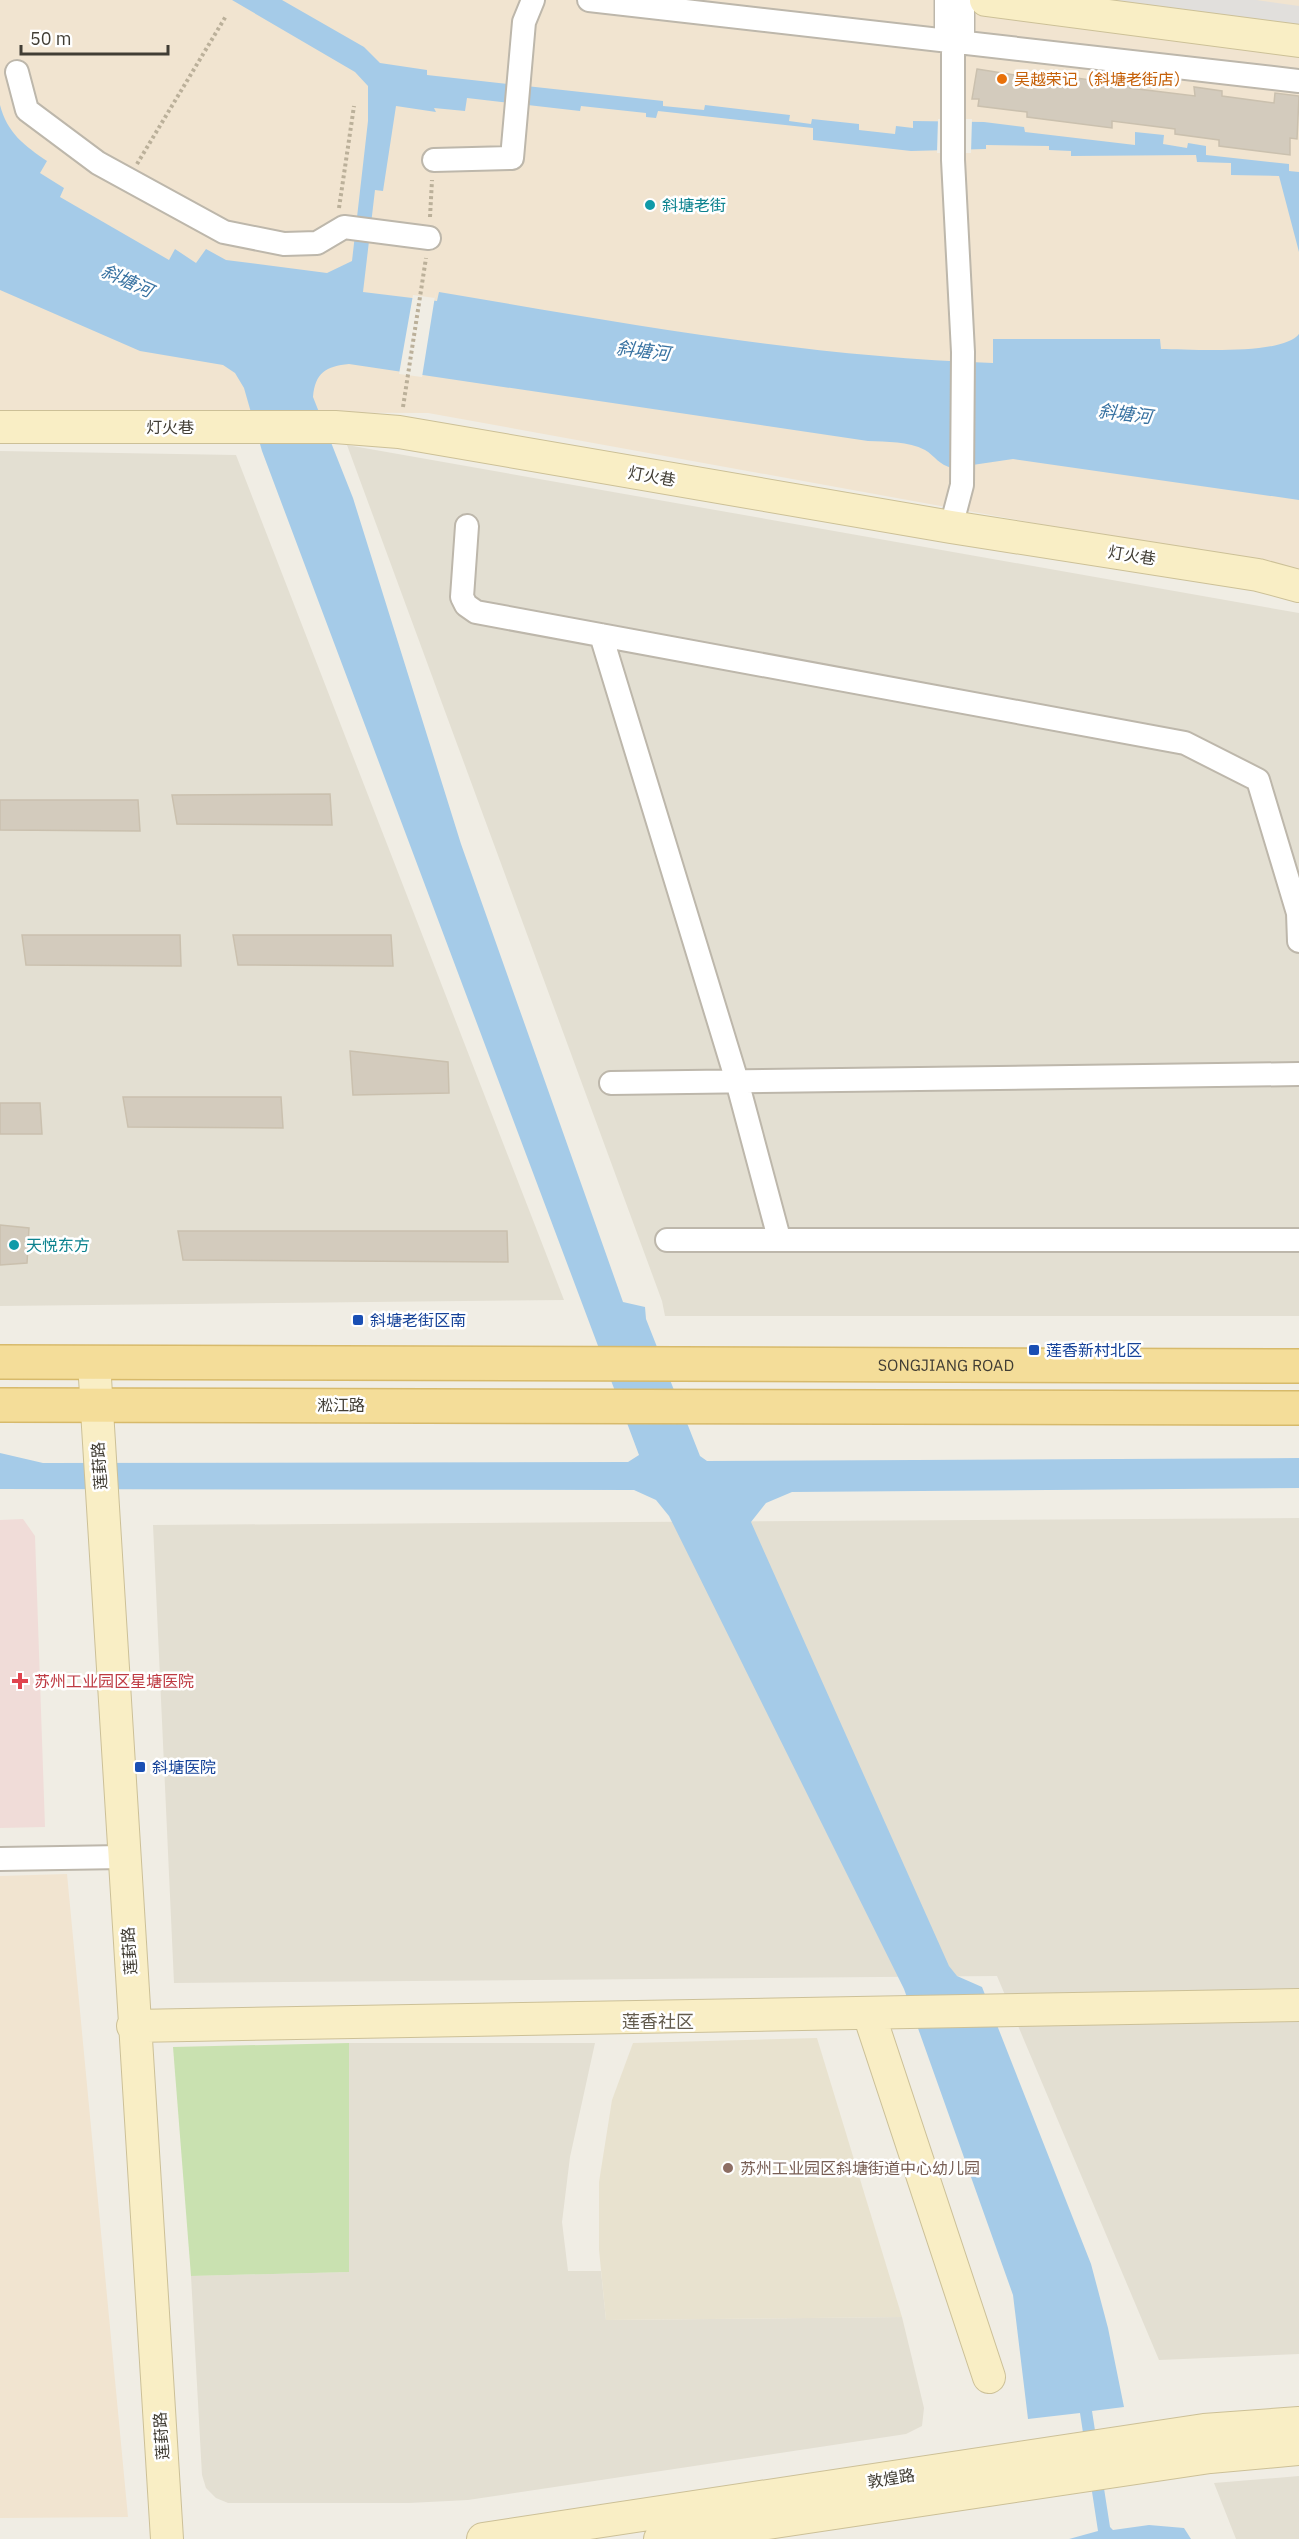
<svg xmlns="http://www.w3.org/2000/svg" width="1299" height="2539" viewBox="0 0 1299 2539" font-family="'IBM Plex Sans','Noto Sans SC',sans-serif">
<rect width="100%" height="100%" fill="#f0ede4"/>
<path fill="#e3dfd2" d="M347,445L1299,613V1316H665L662,1301Z
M0,451L236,455L564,1300L0,1306Z
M1299,1518V2354L1159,2360L997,1976L174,1983L153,1525Z
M349,2043H595L570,2157L562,2222L568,2271H601L606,2320L902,2317L924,2408L922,2426L906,2434L468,2500L409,2503H228L216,2498L206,2488L202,2475L191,2276L349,2272Z
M1299,2476V2539H1236L1214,2483Z"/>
<path fill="#f1e4d0" d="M0,0H1299V571L428,413L0,411Z
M67,1874L128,2517L0,2518V1876Z"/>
<path fill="#e8e2cf" d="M817,2038L902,2317L606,2320L599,2250V2182L612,2100L633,2043Z"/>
<path fill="#f0dcd8" d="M23,1519L35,1536L45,1827L0,1828V1520Z"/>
<path fill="#c9e1b0" d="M349,2043V2272L191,2276L173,2047Z"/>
<path fill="#e1dfdc" d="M1099,0H1256L1299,6V29Z"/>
<path fill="#a5cbe8" d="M232,0H282L364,47L380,63L427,70V75L663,101V106L704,110L705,105L790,115L789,121L811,124L812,119L859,124V130L895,134L896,126L913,128V121L984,122L1024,127L1025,132L1135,145V132L1164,135L1163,144L1187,148L1188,143L1206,146V155L1289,164V171L1299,172V252L1279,176L1231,175V163L1197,162L1196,155L1071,156V151L1049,150V146L986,145V149L911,151L813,140V128L658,111L656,118L646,117V113L581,106L580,111L467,98L465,111L434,108L436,112L396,106L383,191L375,190L363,292L437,301L439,292C622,323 806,357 993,363V339H1160L1161,349C1189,349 1282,356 1299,334V500L1013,459L952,468C939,465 935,456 925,450C908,441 887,442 868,441L349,364C326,366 315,373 313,397L353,498L461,844L623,1302L645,1307L646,1319L700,1456L707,1461L1299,1458V1488L792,1492L766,1503L751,1522L949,1966L957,1976L982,1987L1091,2264L1108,2328L1124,2407L1092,2411L1110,2527L1113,2530L1149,2525L1184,2528L1191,2539H1069L1098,2531L1080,2413L1028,2419L1013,2295L904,1989L669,1516L656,1500L634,1490L0,1489V1453L43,1463L628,1462L639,1455L262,451L244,388L235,373L223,365L140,351L0,290V105C7,133 25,146 47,161L40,173L64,188L60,197L169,260L175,249L196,263L206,249L226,260L327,273L352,261L368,121V86L355,72Z"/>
<path fill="#f0ede4" d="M938,119H972L971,153H937Z
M436,290L422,377L399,374L413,295L435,298Z"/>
<path fill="#d3cbbd" stroke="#cac0ae" stroke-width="1.5" d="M977,69L1033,78V72L1105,82V78L1131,81L1130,88L1195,96L1194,87L1222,91V96L1274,103L1275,93L1299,96L1297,139L1290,138V155L1219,146V140L1175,134V129L1112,121V128L1027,117V112L978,106L979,99H972Z
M330,794L332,825L177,824L172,795Z
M0,800H138L140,831L0,830Z
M22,935H180L181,966L26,965Z
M233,935H391L393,966L238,965Z
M350,1051L448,1062L449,1093L353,1095Z
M123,1097H281L283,1128L128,1127Z
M0,1103H40L42,1134H0Z
M0,1225L29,1228L27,1263L0,1265Z
M178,1231H507L508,1262L183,1260Z"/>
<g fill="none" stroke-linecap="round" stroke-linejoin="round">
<defs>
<path id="lane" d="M941,0V30
M968,33V0"/>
<path id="street" d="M589,0L1299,81
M17,72L27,110L98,163L224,232L284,244L317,243L344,227L429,238
M434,160L512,158L524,22L533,0
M467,526L462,597L466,605L476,612L1185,743L1258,780L1298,913L1299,941
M951,527L962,485L963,352L953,160V0
M601,635L737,1081L779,1238
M611,1083L1299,1074
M667,1240H1299
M0,1859L123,1857"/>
<path id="secondary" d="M986,0L1299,41
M0,427H335L399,432L951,527L1258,575L1299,586
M94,1362L167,2539
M869,2014L989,2377
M133,2026L1299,2005
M483,2539L1204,2430L1299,2423
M660,2539L1210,2457L1299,2449"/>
<g id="primary">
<path id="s1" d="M0,1362L1299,1366"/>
<path d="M0,1405L1299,1408"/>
</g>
</defs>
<use href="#lane" stroke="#bdb7ab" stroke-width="15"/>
<use href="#street" stroke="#bdb7ab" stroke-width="26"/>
<use href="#secondary" stroke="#ccc097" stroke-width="34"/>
<use href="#primary" stroke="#d7ba6b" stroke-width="36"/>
<path stroke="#bbb09a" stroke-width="4" stroke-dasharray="3 3" stroke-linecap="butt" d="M137,164L226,16
M339,208L354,106
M430,217L432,180
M403,407L426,258"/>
<use href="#lane" stroke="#fff" stroke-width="12"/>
<use href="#street" stroke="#fff" stroke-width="22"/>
<use href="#secondary" stroke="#f9eec5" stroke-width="32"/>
<use href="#primary" stroke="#f4dd99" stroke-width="33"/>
</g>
<circle fill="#e8710a" stroke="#fff" stroke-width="2" cx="1002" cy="79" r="6"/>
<g fill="#0f9aa8" stroke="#fff" stroke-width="2">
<circle cx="650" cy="205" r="6"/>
<circle cx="14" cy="1245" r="6"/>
</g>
<g fill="#1a4fb4" stroke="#fff" stroke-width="2">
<rect x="352" y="1314" width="12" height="12" rx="3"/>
<rect x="1028" y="1344" width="12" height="12" rx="3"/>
<rect x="134" y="1761" width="12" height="12" rx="3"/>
</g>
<path fill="#e0444e" stroke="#fff" stroke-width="2" d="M17 1672h6v6h6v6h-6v6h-6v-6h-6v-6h6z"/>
<circle fill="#8d6e63" stroke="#fff" stroke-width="2" cx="728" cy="2168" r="6"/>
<g text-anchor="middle" stroke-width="5" stroke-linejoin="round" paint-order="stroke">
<g font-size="16" fill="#c56008" stroke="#fff" text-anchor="start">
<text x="1014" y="85">吴越荣记（斜塘老街店）</text>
</g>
<g font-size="16" fill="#0d838f" stroke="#fff" text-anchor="start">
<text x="662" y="211">斜塘老街</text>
<text x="26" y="1251">天悦东方</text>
</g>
<g font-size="16" fill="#413d34" stroke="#fff">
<text x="170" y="433">灯火巷</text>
<text transform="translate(652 476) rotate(10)" y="6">灯火巷</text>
<text transform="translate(1132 555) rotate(9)" y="6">灯火巷</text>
<text dy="6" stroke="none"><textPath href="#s1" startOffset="946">SONGJIANG ROAD</textPath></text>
<text x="341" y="1411">淞江路</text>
<text transform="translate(99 1466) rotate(-94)" y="6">莲葑路</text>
<text transform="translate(129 1951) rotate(-94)" y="6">莲葑路</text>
<text transform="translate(161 2436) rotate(-94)" y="6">莲葑路</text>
<text transform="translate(891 2478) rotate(-9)" y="6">敦煌路</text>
</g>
<g font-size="16" fill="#164399" stroke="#fff" text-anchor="start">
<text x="370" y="1326">斜塘老街区南</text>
<text x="1046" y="1356">莲香新村北区</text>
<text x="152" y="1773">斜塘医院</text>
</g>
<g font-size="16" fill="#be3a42" stroke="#fff" text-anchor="start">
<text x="34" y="1687">苏州工业园区星塘医院</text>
</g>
<g font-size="16" fill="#785e54" stroke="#fff" text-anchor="start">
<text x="740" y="2174">苏州工业园区斜塘街道中心幼儿园</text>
</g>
<g font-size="18" font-style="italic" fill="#3973a2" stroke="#fff">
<text transform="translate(127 281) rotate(24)" y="6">斜塘河</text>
<text transform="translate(643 351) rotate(7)" y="6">斜塘河</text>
<text transform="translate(1125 414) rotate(7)" y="6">斜塘河</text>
</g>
<g font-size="18" fill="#635b4d" stroke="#fff">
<text x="658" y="2028">莲香社区</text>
</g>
</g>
<path d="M21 45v9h147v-9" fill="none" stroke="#413d34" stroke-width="3"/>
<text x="30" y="45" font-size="18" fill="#413d34" stroke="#ffffff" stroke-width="4.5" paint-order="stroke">50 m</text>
</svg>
